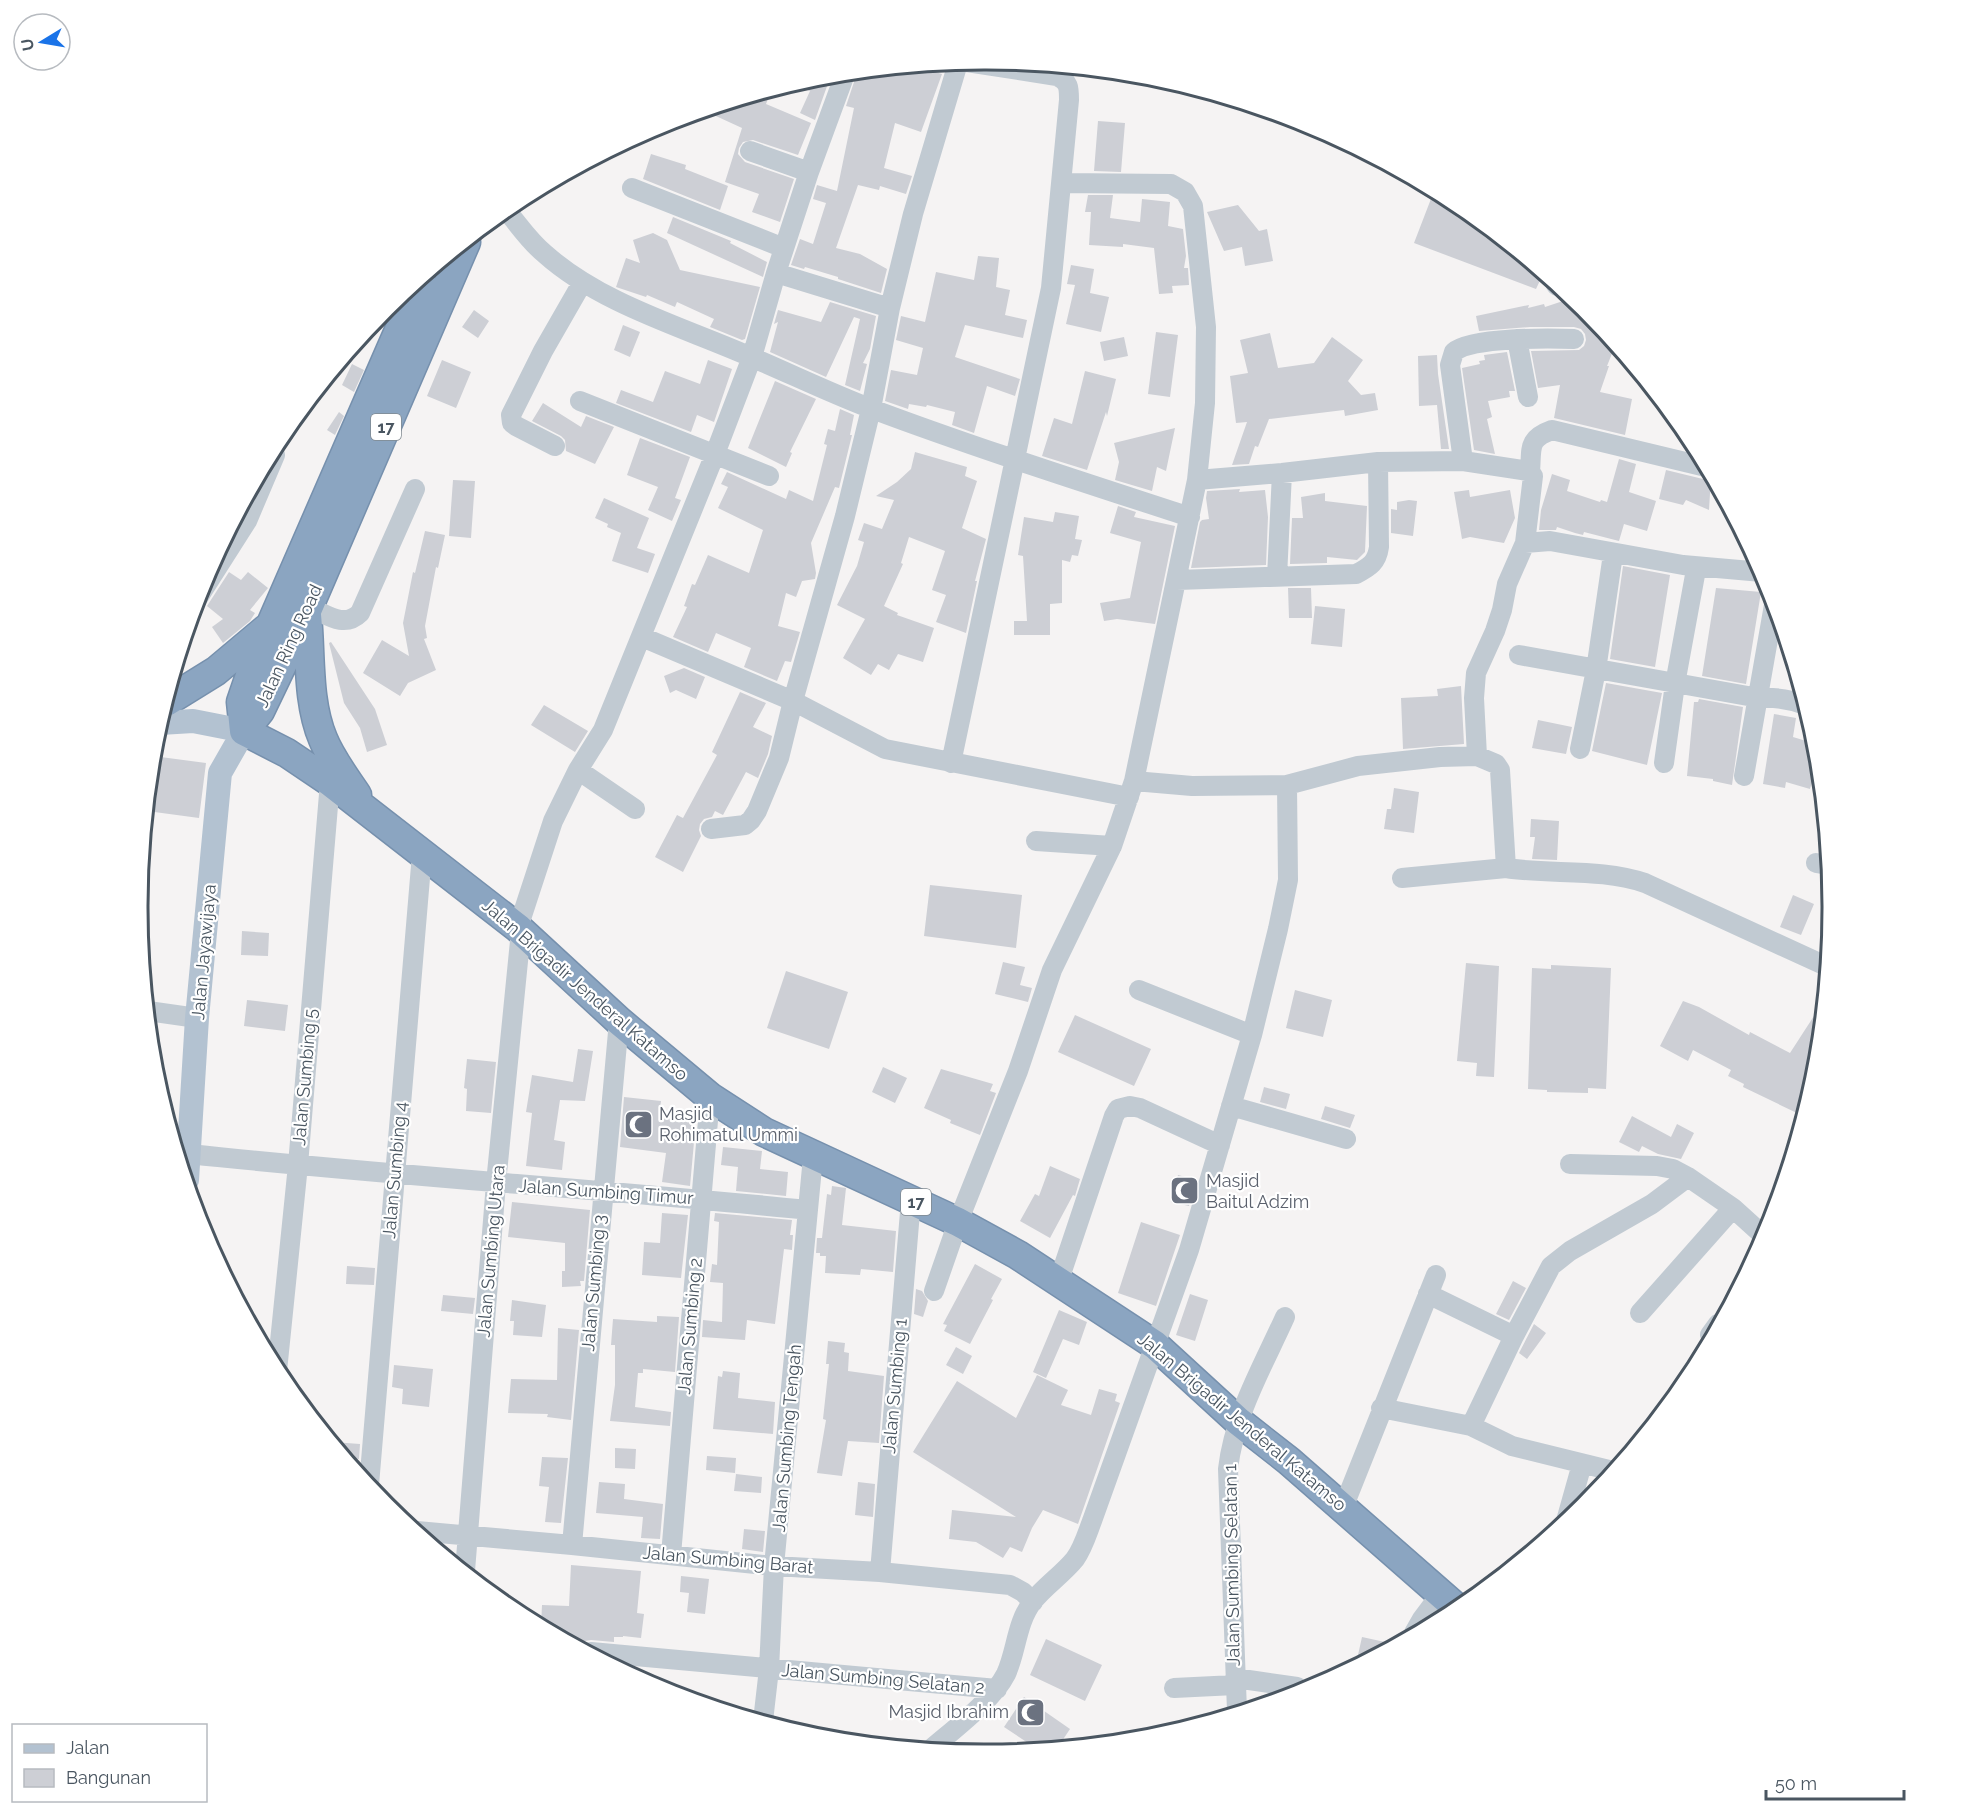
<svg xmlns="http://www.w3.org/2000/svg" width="1970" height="1814" viewBox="0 0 1970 1814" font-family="Raleway,sans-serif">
<rect width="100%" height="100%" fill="#f5f3f3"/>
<path fill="#cdcfd5" d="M918,67L942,74L921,132L895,123L884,168L912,176L906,194L880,186L879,190L858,185L836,248L860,254L887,269L881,293L838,279V277L805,267L804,269L791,265L800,239L813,244L826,203L813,199L817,185L837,191L854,108L846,106L857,73Z
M831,75L815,120L800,113L810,91L794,84Z
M771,91L766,104L811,123L798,155L753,140L743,142L739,148L738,154L745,162L794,179L780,222L752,212L759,194L725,182L742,128L705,111Z
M1098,121L1125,123L1121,172L1094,171Z
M651,154L686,165L685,169L728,186L720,210L643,179Z
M1434,191L1456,203L1543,274L1536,289L1414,243Z
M1088,195H1113L1110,218L1140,222L1142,199L1170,202L1168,226L1183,229L1186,256L1184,268H1188L1189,285L1172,286L1173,293L1159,294L1154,248L1123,244V247L1089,245L1091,212H1085Z
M1238,205L1259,231L1267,229L1273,261L1245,266L1242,247L1224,251L1207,212Z
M673,217L731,241L730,243L767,262L763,277L667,233Z
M653,233L667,240L680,270L760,287L745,339L742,340L710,327L714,319L677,302L675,307L647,295L646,297L616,287L626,258L640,263L633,240Z
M978,256L999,258L996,287L1010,290L1005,315L1027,320L1023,338L965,325L955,357L1020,379L1015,396L987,386L974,433L952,425L955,412L927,405L926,407L909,404L908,409L885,401L891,370L917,375L923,348L896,340L901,316L925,322L936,272L974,280Z
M1071,265L1094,269L1090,293L1109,297L1101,332L1066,324L1075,285L1067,284Z
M1572,298L1584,308L1615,346L1607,366H1609L1600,392L1632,399L1625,435L1554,418L1560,385L1538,388L1531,351L1579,350L1584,346L1586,340L1585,334L1581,329L1574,327H1530L1479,331L1476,316L1529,305L1528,308L1544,304L1545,307Z
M830,302L876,316L870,349L863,363L867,364L860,391L845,385L860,319L854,317L826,377L770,352L778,322L774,324L778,310L821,322Z
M474,310L489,321L478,338L462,327Z
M623,325L640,332L630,357L614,350Z
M1156,332L1178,335L1170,397L1148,394Z
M1270,333L1278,368L1314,363L1332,337L1363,360L1348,381L1361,395L1375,393L1378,410L1345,416L1344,410L1269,419L1258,447L1255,446L1249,464L1232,465L1247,422L1236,423L1230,376L1248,373L1240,340Z
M1124,337L1128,356L1104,361L1100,342Z
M1507,352L1515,391H1509L1510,397L1488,401L1492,417L1487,419L1495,454L1474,450L1462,368L1480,364L1479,361L1485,360L1484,355Z
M1437,355L1438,374L1449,449H1441L1437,405L1419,406L1418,356Z
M442,360L471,372L456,408L427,396Z
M708,360L732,369L714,422L697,415L691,432L616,403L621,390L653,402L665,371L700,384Z
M352,364L364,370L354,392L342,385Z
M1085,371L1116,379L1107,416L1106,412L1087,470L1042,456L1054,418L1072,424Z
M775,381L816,399L790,452L792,453L786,467L748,448Z
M543,403L581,427L586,416L614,427L595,464L566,451L565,440L561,436L532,421Z
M840,409L854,415L850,435H852L839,488L835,487L811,543L816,573L815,579L802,581L796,597L786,593L778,626L800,632L791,662L785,661L777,681L744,667L751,648L716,633L708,652L673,637L687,607L684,606L692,584L695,585L708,555L749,573L763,530L718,508L728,487L721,484L727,472L786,499L789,490L813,501L827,445L824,444L828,429L835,431Z
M339,412L344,416L335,435L327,430Z
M1175,428L1166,471L1157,467L1152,491L1115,480L1119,462L1114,443Z
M640,438L690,457L675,498L681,500L672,521L648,510L658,487L627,475Z
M915,452L967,467L965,476L977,481L962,528L986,539L975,581H977L966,633L936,622L946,595L932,590L945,551L909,537L901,563L903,564L884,606L898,613L897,615L934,628L923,662L898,654L889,670L878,664L871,675L843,658L865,619L837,605L857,566L864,542L858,540L864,523L882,529L894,500L876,496L897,482L911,469Z
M1619,459L1636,464L1629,492L1656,501L1647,531L1624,524L1619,541L1584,532L1583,535L1575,533L1557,527L1556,530H1539L1541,510L1552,474L1570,480L1567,491L1600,502L1601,500L1607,502Z
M1666,470L1703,479L1711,477L1709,510L1686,500L1683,505L1659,499Z
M453,480L475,481L471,538L449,536Z
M1240,489L1239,492L1265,490L1268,517L1266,565L1191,568L1200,522L1202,520L1209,519L1206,498L1207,491Z
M1469,490L1470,497L1510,490L1515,518L1504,543L1470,537L1462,539L1454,492Z
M1325,493V501L1367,506L1365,552L1357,560L1327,557V563L1290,564L1292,518H1303L1301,497Z
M604,498L649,518L637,548L655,554L648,573L612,561L621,533L607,527L608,524L595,518Z
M1409,500L1417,501L1413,536L1391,533V509L1397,510V502Z
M1118,506L1136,512L1134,517L1175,526L1155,624L1117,619L1104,621L1100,603L1130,598L1141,542L1110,533Z
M1055,512L1079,516L1075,539L1082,540L1078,556L1072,555L1070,562L1062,560V603L1050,604V635H1014V621H1027L1023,556L1018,555L1024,517L1053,522Z
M425,531L445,535L438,568L436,567L425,626L427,638L424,639L436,670L408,683L400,696L363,673L382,640L409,656L403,623L413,572L415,573Z
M1623,566L1670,575L1655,667L1610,659Z
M229,572L241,580L248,572L268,588L250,610L255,613L250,621L223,643L212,627L223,619L207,606Z
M1288,588H1311L1312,618H1289Z
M1716,588L1761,592L1746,684L1702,676Z
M1315,606L1345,609L1342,647L1311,644Z
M331,642L375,709L387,745L367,752L360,728L344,703L329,643Z
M684,668L705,677L696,699L676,690L670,693L664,676Z
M1606,683L1662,693L1647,765L1592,751Z
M1461,686L1464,744L1403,749L1401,698L1438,696L1437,689Z
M740,692L766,703L753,727L772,736L768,754L758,778L746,772L723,815L715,811L712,817L704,819L700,824L699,830L701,836L683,872L655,857L677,815L683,818L717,755L712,752Z
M1699,699L1743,707L1732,785L1713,781V779L1687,776L1694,702H1698Z
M544,705L588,731L575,752L531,725Z
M1774,714L1796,718L1793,737L1816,744L1818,761L1810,789L1786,782L1785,788L1763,784Z
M1538,720L1572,727L1566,754L1532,748Z
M153,756L206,763L199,818L147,811Z
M1394,788L1419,792L1414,833L1384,829L1387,809H1391Z
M1531,819L1559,821L1557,860L1532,859L1535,837H1530Z
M930,885L1022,895L1016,948L924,936Z
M1793,895L1814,904L1801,935L1780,927Z
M242,931L269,933L268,956L241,955Z
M1003,962L1025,967L1020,985L1032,988L1028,1002L995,994Z
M1466,963L1499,966L1494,1077L1476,1076L1477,1063L1457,1061Z
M1551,965L1611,968L1606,1089L1588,1088V1093L1547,1092V1090L1528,1089L1532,968L1551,969Z
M786,971L848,992L829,1049L767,1028Z
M1295,990L1332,1000L1323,1037L1286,1028Z
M247,1000L288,1005L285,1031L244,1026Z
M1683,1001L1699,1007L1749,1035L1750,1032L1790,1053L1823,1002L1816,1073L1799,1114L1743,1087L1744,1084L1728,1076L1731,1070L1693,1050L1688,1061L1660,1046Z
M1075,1015L1151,1049L1134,1086L1058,1052Z
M578,1049L593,1051L585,1101L560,1100L554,1140L565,1142L562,1170L526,1166L532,1113L526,1112L532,1075L573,1082Z
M467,1059L496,1062L491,1113L466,1111L467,1089L464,1088Z
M883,1067L907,1078L895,1103L872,1092Z
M941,1069L993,1084L990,1091L996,1093L980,1135L950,1123L951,1120L924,1108Z
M1264,1087L1290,1094L1286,1109L1260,1102Z
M624,1097L661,1101L659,1117L696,1120L690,1186L662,1182L666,1153L620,1147Z
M1325,1106L1355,1115L1350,1128L1321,1119Z
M1632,1116L1671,1137L1677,1124L1694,1133L1681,1159L1658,1154L1642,1146L1639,1152L1619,1142Z
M723,1147L762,1151L760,1169L788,1172L786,1196L736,1191L738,1167L721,1165Z
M1050,1166L1080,1179L1075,1196L1073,1195L1050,1238L1020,1221L1035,1194L1039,1196Z
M1178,1175L1197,1180L1189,1206L1171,1202Z
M832,1186L846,1188L842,1225L896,1231L893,1272L861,1269L860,1275L825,1273L826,1256H820V1253H816L817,1238H822L827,1194L831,1195Z
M512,1202L590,1210L584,1281H580L581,1286L562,1287V1271H565V1243L508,1237Z
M662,1213L688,1215L681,1278L642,1275L644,1242L660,1243Z
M715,1213L792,1220L790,1235H793L792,1250L784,1249L775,1324L747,1320L745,1340L702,1337L703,1320L722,1322L723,1283L710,1282L712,1264L717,1265L719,1222L714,1221Z
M1141,1222L1180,1235L1156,1306L1118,1293Z
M975,1264L1002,1279L991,1299L993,1300L970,1344L944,1331L947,1325L943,1324Z
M347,1266L375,1268L374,1285L346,1284Z
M1513,1281L1526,1288L1509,1320L1496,1314Z
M916,1289L922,1291L928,1301L923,1317L914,1314Z
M1190,1294L1208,1300L1195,1341L1176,1335Z
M443,1295L475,1298L473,1314L441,1311Z
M512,1300L546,1305L542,1337L513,1335L514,1321H510Z
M1059,1310L1087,1322L1079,1345L1063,1339L1046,1378L1033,1372Z
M657,1316L679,1317L675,1372L643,1369V1373H638L635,1407L671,1412L670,1426L610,1421L615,1385V1345H611L613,1319L657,1322Z
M1534,1324L1546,1333L1527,1359L1519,1353Z
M558,1328L579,1330L571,1420L547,1417L548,1414L508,1413L511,1379L557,1380Z
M828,1341L845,1343L844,1352L849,1353L848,1371L884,1376L879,1443L848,1441L842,1476L817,1473L826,1420L823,1419L829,1364H826Z
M956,1347L972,1356L963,1374L946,1365Z
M394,1365L433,1369L429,1407L402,1404L403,1389L392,1387Z
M723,1371L740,1373L738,1398L775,1402L773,1434L713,1429L718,1376L722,1377Z
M1037,1375L1068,1390L1061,1405L1091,1415L1099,1389L1117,1394L1115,1401L1120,1403L1078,1524L1043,1510L1032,1528L1022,1552L1010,1547L1003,1558L976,1542L949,1539L952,1510L1016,1517L913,1452L957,1381L1016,1418Z
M333,1442L360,1444L359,1459L347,1458Z
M615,1448L636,1449L635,1469L615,1468Z
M707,1456L736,1458L735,1473L706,1470Z
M542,1457L568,1458L561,1523L545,1522L549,1487L539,1486Z
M736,1474L762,1477L761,1493L734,1491Z
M599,1482L625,1484L624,1499L663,1504L660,1539L641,1538L643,1517L596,1513Z
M858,1482L875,1484L873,1517L855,1515Z
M744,1529L765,1531L763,1552L742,1549Z
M571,1565L641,1571L637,1613L644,1614L641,1638L623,1636V1637H614V1642L591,1640L585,1641L581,1647L541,1626L542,1605L569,1606Z
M681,1576L709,1579L705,1614L687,1612L689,1593L680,1592Z
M1362,1637L1394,1644L1356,1664Z
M1046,1639L1102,1665L1085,1701L1030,1675Z
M1024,1697L1070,1729L1058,1747L1037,1749L1004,1727Z"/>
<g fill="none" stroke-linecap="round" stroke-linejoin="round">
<defs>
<path id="highway" d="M307,615C311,656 307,701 323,739C331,759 345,777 357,795
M166,702L216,671L266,629
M244,731L287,753L330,782L518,928L619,1021L710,1097L764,1132L958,1222L1018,1255L1155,1345L1238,1421L1289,1461L1458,1609
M244,731L260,711L297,634L466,242
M244,731L241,702L255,661L421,280"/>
</defs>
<use href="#highway" stroke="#7690ad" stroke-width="31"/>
<path stroke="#c1cad2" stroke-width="20" d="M750,151L809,172
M632,188L784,248
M506,210C519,225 529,241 545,254C601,304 683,327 751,357C791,374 830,393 872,409C976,448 1083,482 1190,517
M776,273L890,308
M1556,285L1557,286
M1517,339L1528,397
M580,401L769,476
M555,446L516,426L512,423L511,415L543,351L582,283
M1463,461L1450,365L1454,352C1471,337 1551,338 1574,339
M1530,472C1532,448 1527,439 1552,430L1706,467
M1197,480L1282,473L1378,462L1463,461L1522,470L1530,472L1533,476L1525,543
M1277,577L1282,473
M1177,580L1356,574C1370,567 1377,562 1379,547L1378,462
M198,598L247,521L275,455L273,450
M309,607C326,614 344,629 360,613L415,489
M642,637L793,701L885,749L1129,797
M1519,655L1759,698C1775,697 1789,699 1805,705
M1580,749L1596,670L1612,561
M1477,756L1474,698L1476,673L1495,631L1502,610L1507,584L1525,543L1550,541L1683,565L1762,572
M951,763L1051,288L1069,100C1069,87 1069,82 1057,76L967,62
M1664,763L1675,684L1695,575
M578,770L635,809
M1744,776L1774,605
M1134,781L1192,786L1287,785L1358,766L1440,757L1477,756L1496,764L1500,770L1506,868C1552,875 1601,868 1645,883L1826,966
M711,829L745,825L751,820L757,811L779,758L793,701L845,516L871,409L890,308L913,214L958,63
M1036,841L1112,846
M1816,863L1828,865
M1402,878L1506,868
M518,928L553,821L578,770L603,730L715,454L752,357L776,273L809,172L845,74
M1139,990L1252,1035
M148,1011L197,1018
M1231,1106L1346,1139
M189,1154C395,1176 602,1189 808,1210
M1570,1164L1657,1166L1673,1169L1688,1177L1733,1208L1765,1237
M1059,1280L1114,1116L1118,1109L1130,1106L1140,1108L1220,1145
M934,1291L958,1222L1018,1071L1052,970L1112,846L1134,781L1197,480L1205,403L1206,327L1193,206L1185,192L1171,184L1062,183
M1428,1294L1514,1336
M1640,1313L1733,1208
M1710,1335L1718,1324
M277,1371L298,1165L330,782
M1381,1408L1471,1426L1512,1446L1613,1471
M1471,1426L1514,1336L1551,1266L1570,1251L1652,1204L1688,1177
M369,1485L422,854
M1343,1508L1436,1275
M1566,1521L1582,1464
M417,1531L572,1545L774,1566L880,1572L1010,1585L1023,1592L1033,1602
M572,1545L619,1021
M671,1555L710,1097
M465,1571L496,1183L521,931
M880,1572L911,1200
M1414,1633L1422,1619L1440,1595
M591,1652L997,1689
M1235,1678L1297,1687
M1174,1688L1235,1685
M1237,1711L1228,1469C1234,1415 1263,1366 1285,1317
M763,1721L769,1669L774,1566L813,1157
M931,1749C953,1730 993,1700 1006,1674C1017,1650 1016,1623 1033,1601C1045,1586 1063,1574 1075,1559C1083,1548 1087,1534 1092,1521L1189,1250L1252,1035L1278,929L1288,880L1287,785"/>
<path stroke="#b3c2d1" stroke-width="24" d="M160,723L193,721L244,731L220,773L197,1018L187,1180"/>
<use href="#highway" stroke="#8ba5c1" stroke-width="28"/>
</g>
<defs>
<symbol id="mosque-square" viewBox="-11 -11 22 22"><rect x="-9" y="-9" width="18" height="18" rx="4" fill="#6b7280" stroke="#fff"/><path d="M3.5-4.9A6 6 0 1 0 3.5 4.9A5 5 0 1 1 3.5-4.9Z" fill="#fff"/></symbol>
</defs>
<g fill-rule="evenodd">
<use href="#mosque-square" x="622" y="1108" width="33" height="33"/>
<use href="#mosque-square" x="1168" y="1174" width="33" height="33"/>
<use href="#mosque-square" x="1014" y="1696" width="33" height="33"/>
</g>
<g text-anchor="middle" stroke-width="4.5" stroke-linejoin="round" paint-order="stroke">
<g fill="#fff" stroke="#808990" stroke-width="1.5">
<rect x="371" y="414" width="30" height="26" rx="4.5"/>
<rect x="901" y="1189" width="30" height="26" rx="4.5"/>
</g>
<g font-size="16" font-weight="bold" fill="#4a5661">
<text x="386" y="433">17</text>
<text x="916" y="1208">17</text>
</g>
<g font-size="18" fill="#4a5661" stroke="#fff">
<text transform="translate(289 646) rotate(-65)" y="6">Jalan Ring Road</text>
<text transform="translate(204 952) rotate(-85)" y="6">Jalan Jayawijaya</text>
<text transform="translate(585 990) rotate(41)" y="6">Jalan Brigadir Jenderal Katamso</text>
<text transform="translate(305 1077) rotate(-85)" y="6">Jalan Sumbing 5</text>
<text transform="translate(395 1170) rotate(-85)" y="6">Jalan Sumbing 4</text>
<text transform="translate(606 1192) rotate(4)" y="6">Jalan Sumbing Timur</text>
<text transform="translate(491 1251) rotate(-85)" y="6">Jalan Sumbing Utara</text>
<text transform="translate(594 1283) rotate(-85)" y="6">Jalan Sumbing 3</text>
<text transform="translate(690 1326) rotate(-85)" y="6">Jalan Sumbing 2</text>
<text transform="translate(895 1386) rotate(-85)" y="6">Jalan Sumbing 1</text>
<text transform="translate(1242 1422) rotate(40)" y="6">Jalan Brigadir Jenderal Katamso</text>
<text transform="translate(787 1438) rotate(-85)" y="6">Jalan Sumbing Tengah</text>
<text transform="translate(728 1560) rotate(5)" y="6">Jalan Sumbing Barat</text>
<text transform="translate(1232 1565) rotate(-91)" y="6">Jalan Sumbing Selatan 1</text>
<text transform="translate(883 1679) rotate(5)" y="6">Jalan Sumbing Selatan 2</text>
</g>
<g font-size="18" fill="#5b616d" stroke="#fff" text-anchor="start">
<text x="659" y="1120">Masjid<tspan x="659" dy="21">Rohimatul Ummi</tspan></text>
<text x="1206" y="1187">Masjid<tspan x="1206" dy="21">Baitul Adzim</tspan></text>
<text x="1009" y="1718" text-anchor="end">Masjid Ibrahim</text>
</g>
</g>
<path d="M0 0H1970V1814H0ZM984 70H986A836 836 0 0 1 1822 906V908A836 836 0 0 1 986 1744H984A836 836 0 0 1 148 908V906A836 836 0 0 1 984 70Z" fill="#fff" fill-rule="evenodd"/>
<path fill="none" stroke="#4a5661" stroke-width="3" d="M984 70H986A836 836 0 0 1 1822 906V908A836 836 0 0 1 986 1744H984A836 836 0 0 1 148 908V906A836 836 0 0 1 984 70Z"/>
<rect x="12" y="1724" width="195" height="78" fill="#ffffff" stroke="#b7bbc0" stroke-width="1.5"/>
<rect x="24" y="1744" width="30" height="9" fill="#b3c2d1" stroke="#b7bbc0" stroke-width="1.5"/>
<text x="66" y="1754" font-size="18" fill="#4a5661">Jalan</text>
<rect x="24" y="1769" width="30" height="18" fill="#cdcfd5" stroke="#b7bbc0" stroke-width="1.5"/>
<text x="66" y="1784" font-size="18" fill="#4a5661">Bangunan</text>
<g transform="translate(42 42) rotate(259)"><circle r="28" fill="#ffffff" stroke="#b7bbc0" stroke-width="1.5"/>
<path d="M0-4.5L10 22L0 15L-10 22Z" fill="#1a73e8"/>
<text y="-9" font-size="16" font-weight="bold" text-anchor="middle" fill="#4a5661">U</text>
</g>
<path d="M1766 1790v9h138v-9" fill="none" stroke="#4a5661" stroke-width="3"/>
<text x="1775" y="1790" font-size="18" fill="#4a5661" stroke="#ffffff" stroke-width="4.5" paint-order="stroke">50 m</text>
</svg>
